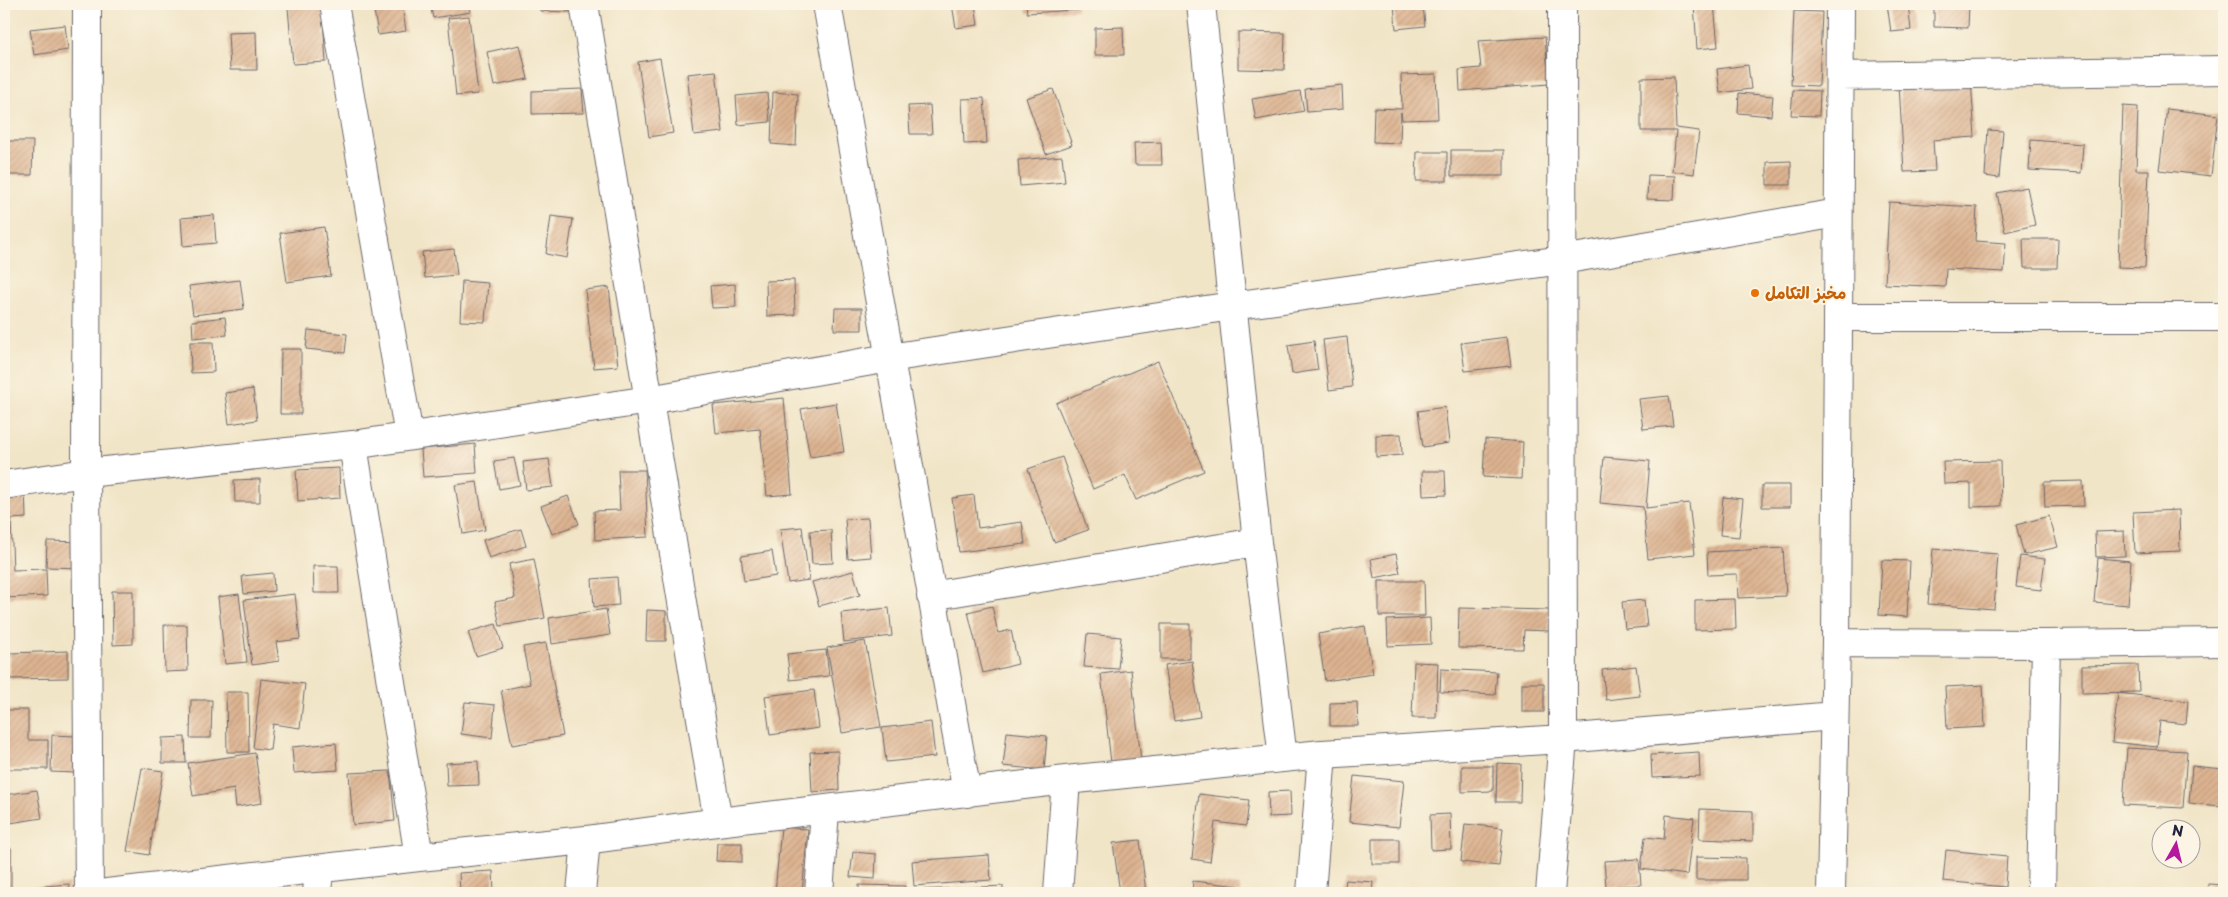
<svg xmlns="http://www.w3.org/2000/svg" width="2228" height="897" viewBox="0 0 2228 897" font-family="'Playpen Sans','Playpen Sans Arabic',sans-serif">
<defs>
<pattern id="building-hatch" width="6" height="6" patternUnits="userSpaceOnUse" patternTransform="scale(1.25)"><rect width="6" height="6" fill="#ddb491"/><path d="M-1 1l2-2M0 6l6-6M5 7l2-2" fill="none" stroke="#bd9a7e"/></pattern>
</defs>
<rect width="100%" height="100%" fill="#fcf5e5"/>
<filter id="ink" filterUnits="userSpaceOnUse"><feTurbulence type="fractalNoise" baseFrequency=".02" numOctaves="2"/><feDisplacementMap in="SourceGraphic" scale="10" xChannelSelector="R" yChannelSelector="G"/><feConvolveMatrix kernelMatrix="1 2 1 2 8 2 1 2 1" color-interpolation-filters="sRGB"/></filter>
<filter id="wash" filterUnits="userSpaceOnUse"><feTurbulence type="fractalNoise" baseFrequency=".0096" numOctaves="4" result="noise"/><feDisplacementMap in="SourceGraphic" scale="20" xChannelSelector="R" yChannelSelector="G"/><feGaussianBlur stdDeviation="1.12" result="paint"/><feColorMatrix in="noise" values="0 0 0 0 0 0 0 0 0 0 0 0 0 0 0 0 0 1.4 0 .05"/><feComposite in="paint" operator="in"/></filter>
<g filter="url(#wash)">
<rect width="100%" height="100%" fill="#f1e5c7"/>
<g id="blocks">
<path fill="url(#building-hatch)" d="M373,4H402L406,31L378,35Z
M430,4H469L471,12L433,18Z
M540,4H569V12L540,11Z
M952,4H975L978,25L956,28Z
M1026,4H1077V10L1027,13Z
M1394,4H1423L1425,26L1396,29Z
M1694,4H1714L1718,47L1697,49Z
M1887,4H1908L1911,30L1891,32Z
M1934,4H1969L1968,28L1934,27Z
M322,5L326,62L293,64L288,8Z
M1794,11L1822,12L1819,86L1791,85Z
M469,16L478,94L456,96L448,18Z
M65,25L68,50L34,55L30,29Z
M1123,27L1124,55H1095V28Z
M256,32L257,70H230L228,33Z
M1238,32L1285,33L1284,70L1238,69Z
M1545,37L1549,84L1460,91L1459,70L1481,68L1478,41Z
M520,45L528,79L494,86L487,52Z
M660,58L673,133L649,137L638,62Z
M1748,65L1751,89L1720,93L1717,69Z
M716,71L723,132L694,135L687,74Z
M1436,74L1438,119L1402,120L1401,112L1400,143L1373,142L1374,108L1402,109L1401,75Z
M1674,77L1676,128L1699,131L1694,174L1672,171L1676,131H1641V78Z
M1971,80L1975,137L1933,140L1935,171L1904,172L1899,84Z
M1342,85L1343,109L1307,112L1305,89Z
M582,89L584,113L532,114V91Z
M1053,89L1072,145L1046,154L1026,98Z
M1793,90L1820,91L1819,116L1791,115Z
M1300,91L1304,111L1256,120L1252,99Z
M773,92L798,94L796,146L771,144Z
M767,93L770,122L738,125L736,96Z
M1739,93L1773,96L1771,116L1738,113Z
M984,98L987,143L964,144L962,99Z
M930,105L932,134H910L908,106Z
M2123,106L2138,107L2136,170H2149L2145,268L2118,267Z
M2167,109L2218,115L2211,176L2159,170Z
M1988,130L2003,131L1999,178L1985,176Z
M2031,140L2083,144L2081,173L2029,170Z
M6,141H33L32,175H5Z
M1161,142L1162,165H1135L1134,143Z
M1451,150H1504V176H1451Z
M1417,152H1447V181H1416Z
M1062,156L1065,182L1020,186L1018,160Z
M1791,161V185H1767V162Z
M1648,175L1675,176L1674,200L1647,199Z
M2027,187L2035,225L2005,232L1997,193Z
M1889,202L1977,207L1975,241L2006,243L2004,272L1946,269L1945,287L1885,284Z
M214,215L216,243L183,246L181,218Z
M551,216L573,219L567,258L546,254Z
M324,227L331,276L287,282L280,233Z
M2023,239H2058L2057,268H2024Z
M454,249L457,275L425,278L422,252Z
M240,280L244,309L193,315L189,286Z
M794,280L795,315L767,316L766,281Z
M462,281L488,283L485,322L460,321Z
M735,284L736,307L712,308L710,286Z
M609,287L618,366L594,368L585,290Z
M835,308H862V330H834Z
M225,317L227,335L193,338L192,321Z
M308,330L347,334L345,353L306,349Z
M1347,337L1352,387L1329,390L1323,340Z
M1507,337L1511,366L1465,371L1461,343Z
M1314,341L1318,370L1292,374L1288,345Z
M190,342H213L214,372L191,373Z
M281,349H301V414H280Z
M1158,361L1204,471L1136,500L1125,475L1093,489L1056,403Z
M253,389L257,420L229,424L225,393Z
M1669,396L1673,426L1643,429L1639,399Z
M784,398L792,494L767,496L760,429L716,433L713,405Z
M836,403L844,452L810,457L801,409Z
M1445,407L1449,443L1423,447L1418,411Z
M1401,434L1402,455L1376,457V435Z
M1485,439L1523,442L1521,479L1483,477Z
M475,444L477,473L423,477L421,449Z
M1062,457L1088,530L1054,542L1028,469Z
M1604,457L1650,461L1646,508L1689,503L1695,554L1648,559L1643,507L1600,503Z
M514,458L520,485L499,489L494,461Z
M549,459L553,487L526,490L523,462Z
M2000,461L2001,506L1971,507V483L1944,484L1943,462Z
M339,468L340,498L298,501L296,470Z
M618,470H645L648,537L595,540L594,511L620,510Z
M1422,471H1445L1446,495L1423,496Z
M260,479V502H235L234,480Z
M2083,481L2084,506L2045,507L2044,482Z
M477,482L485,530L463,534L455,485Z
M4,484H25L26,518L11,519L13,570L46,569L47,596L4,598Z
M1762,485H1790V507H1762Z
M974,495L978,528L1022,522L1025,544L959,552L952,498Z
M568,496L579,524L552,534L541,506Z
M1723,497L1743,499L1739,537L1720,535Z
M2179,510L2180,551L2135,553L2133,512Z
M2049,516L2058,547L2024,555L2016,525Z
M868,518L871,557L848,559L845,519Z
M802,527L809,580L788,583L780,529Z
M521,529L526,546L489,558L483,540Z
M831,530L833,563L812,564L810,531Z
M2124,531L2125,556L2096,557L2095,532Z
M47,541L85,542L84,568L46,567Z
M1783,548L1786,596L1738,598L1737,574L1708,575L1707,552Z
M1933,549L1998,554L1994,609L1928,604Z
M772,551L776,576L744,581L741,556Z
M1396,554L1400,573L1374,578L1371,559Z
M2020,556L2045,559L2041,590L2016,587Z
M2098,558L2131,561L2128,605L2094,602Z
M534,559L545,618L500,626L495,602L515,598L509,564Z
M1882,560L1910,561L1907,617L1879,615Z
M313,566H338L339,593H314Z
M853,571L860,595L819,606L812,582Z
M273,573L274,591L244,594L242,576Z
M617,577L619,605L594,607L592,579Z
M1379,581H1424L1425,616H1379Z
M112,591H133V644L113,645Z
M239,594L247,662L225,664L218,597Z
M295,594L300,639L276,642L279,661L252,665L244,600Z
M1735,599L1736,629L1695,630V600Z
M1644,600L1647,627L1625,629L1622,602Z
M992,606L998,633L1011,630L1018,664L983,673L968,612Z
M889,608L892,636L844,642L841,613Z
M1459,608L1549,610V631L1524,630L1523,649L1458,648Z
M606,609L610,635L552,644L549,618Z
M647,610L666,611V641H646Z
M1430,618L1431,644L1388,646L1387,620Z
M496,624L503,648L476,656L468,632Z
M1161,624H1190V659H1161Z
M164,625H187L188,671L165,672Z
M1365,626L1373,674L1325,681L1318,634Z
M1087,634L1121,637L1118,669L1084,667Z
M865,641L881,727L842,733L827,648Z
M546,643L563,736L512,745L501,690L530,684L523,647Z
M826,650L829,676L790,680L787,654Z
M68,651V678L10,679V653Z
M1192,661L1200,717L1174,721L1165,665Z
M1414,662L1438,663L1436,718H1412Z
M2138,665L2139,692L2082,693V666Z
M1636,666L1640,696L1606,700L1602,670Z
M1441,669L1497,672L1495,695L1440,692Z
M1131,670L1141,760L1111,763L1101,674Z
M261,679L305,684L300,728L273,724L270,750L253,748Z
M1522,683H1544V712H1522Z
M1983,685L1985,727L1947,729L1945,687Z
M814,690L819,728L770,735L765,696Z
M226,692H248L249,752H227Z
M2118,693L2188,701L2186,724L2160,721L2157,747L2112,742Z
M191,700H212L211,738H190Z
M465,702L495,705L492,738L461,734Z
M1357,702L1358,726H1330V703Z
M4,710H28V740H48V769H4Z
M931,722L935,757L886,762L882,728Z
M1007,732L1047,736L1044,770L1003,766Z
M52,735L76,736L75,773L51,772Z
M185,737L186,763H162V738Z
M336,743L338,770L294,773L292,747Z
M2127,748L2187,751L2183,808L2123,805Z
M838,751L839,790L812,792L810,752Z
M1699,752L1700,776L1652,778L1651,755Z
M255,753L262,803L236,807L234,789L193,796L188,763Z
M478,761L479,785L447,786L446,763Z
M1497,763L1521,764L1520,802H1496Z
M1462,766H1493V791L1462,792Z
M2192,766L2224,769L2221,806L2189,803Z
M142,768L163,771L149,855L127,851Z
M390,771L395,821L353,825L349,773Z
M1354,776L1404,781L1399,827L1349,822Z
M37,790L42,818L4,824V795Z
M1290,791L1291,816L1269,817L1268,792Z
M1199,794L1249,800L1246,826L1215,822L1210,862L1192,859Z
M1700,809L1753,811V841L1699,839Z
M1450,814L1451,849L1431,850L1430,815Z
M1666,815L1694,818L1687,875L1641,869L1645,837L1664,839Z
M1465,824L1503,828L1499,866L1461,862Z
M781,827L808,829L802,893H775Z
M1372,839H1399V864H1372Z
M1140,840L1146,893H1120L1113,843Z
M717,843H742V862L716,861Z
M4,848H11V893H4Z
M1946,850L2007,856L2005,887L1943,881Z
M853,852L876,854L875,879L850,877Z
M989,855L991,880L914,886L912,861Z
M1696,857L1746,858V880H1696Z
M1639,859L1641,885L1606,887L1604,861Z
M493,871L494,893H460L459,873Z
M1346,880L1373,882L1372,893H1344Z
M1193,881L1240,886V893H1192Z
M69,884L70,893H21V888Z
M2208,884L2224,885V893H2207Z
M859,885L905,886V893H859Z
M1003,886V893H923V890Z"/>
</g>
</g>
<g filter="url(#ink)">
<use href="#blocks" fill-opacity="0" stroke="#6a666c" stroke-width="1"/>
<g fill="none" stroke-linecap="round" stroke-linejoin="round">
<defs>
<path id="minor" d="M87,4L86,473L89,893
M334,4L409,436
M584,4L718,822
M827,4L967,793
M1201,4L1257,542L1283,758
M1840,76L2224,70
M1838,317H2224
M353,445L419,857
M4,485L86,473L353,445L649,400L889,358L1232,306L1562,260L1838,213
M931,596L1257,542
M1836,643L2046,644L2224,642
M107,893L419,857L586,840L718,822L1066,780L1322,754L1563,739L1834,716
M317,893L319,870
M581,893L586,840
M819,893L825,811
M1058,893L1066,780
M1311,893L1322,754
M1550,893L1563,739L1562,4
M1831,893L1836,643L1840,4
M2041,893L2046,644"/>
</defs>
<use href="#minor" stroke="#6a666c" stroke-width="30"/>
<use href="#minor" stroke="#fff" stroke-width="28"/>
</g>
</g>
<circle fill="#e8710a" stroke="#fcf5e5" stroke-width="2" cx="1755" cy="293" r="5"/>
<g text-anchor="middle" stroke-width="4" stroke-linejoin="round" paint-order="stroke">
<g font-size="16" font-weight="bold" fill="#c56008" stroke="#fcf5e5" text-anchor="start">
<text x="1765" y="299">مخبز التكامل</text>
</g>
</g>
<rect width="2228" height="897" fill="none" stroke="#fcf5e5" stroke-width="20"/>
<g transform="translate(2176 844) rotate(8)"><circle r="24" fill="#fcf5e5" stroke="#a5a1a1"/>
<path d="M0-4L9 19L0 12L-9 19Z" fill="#b5179e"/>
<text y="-8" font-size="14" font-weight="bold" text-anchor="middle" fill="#22223b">N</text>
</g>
</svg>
